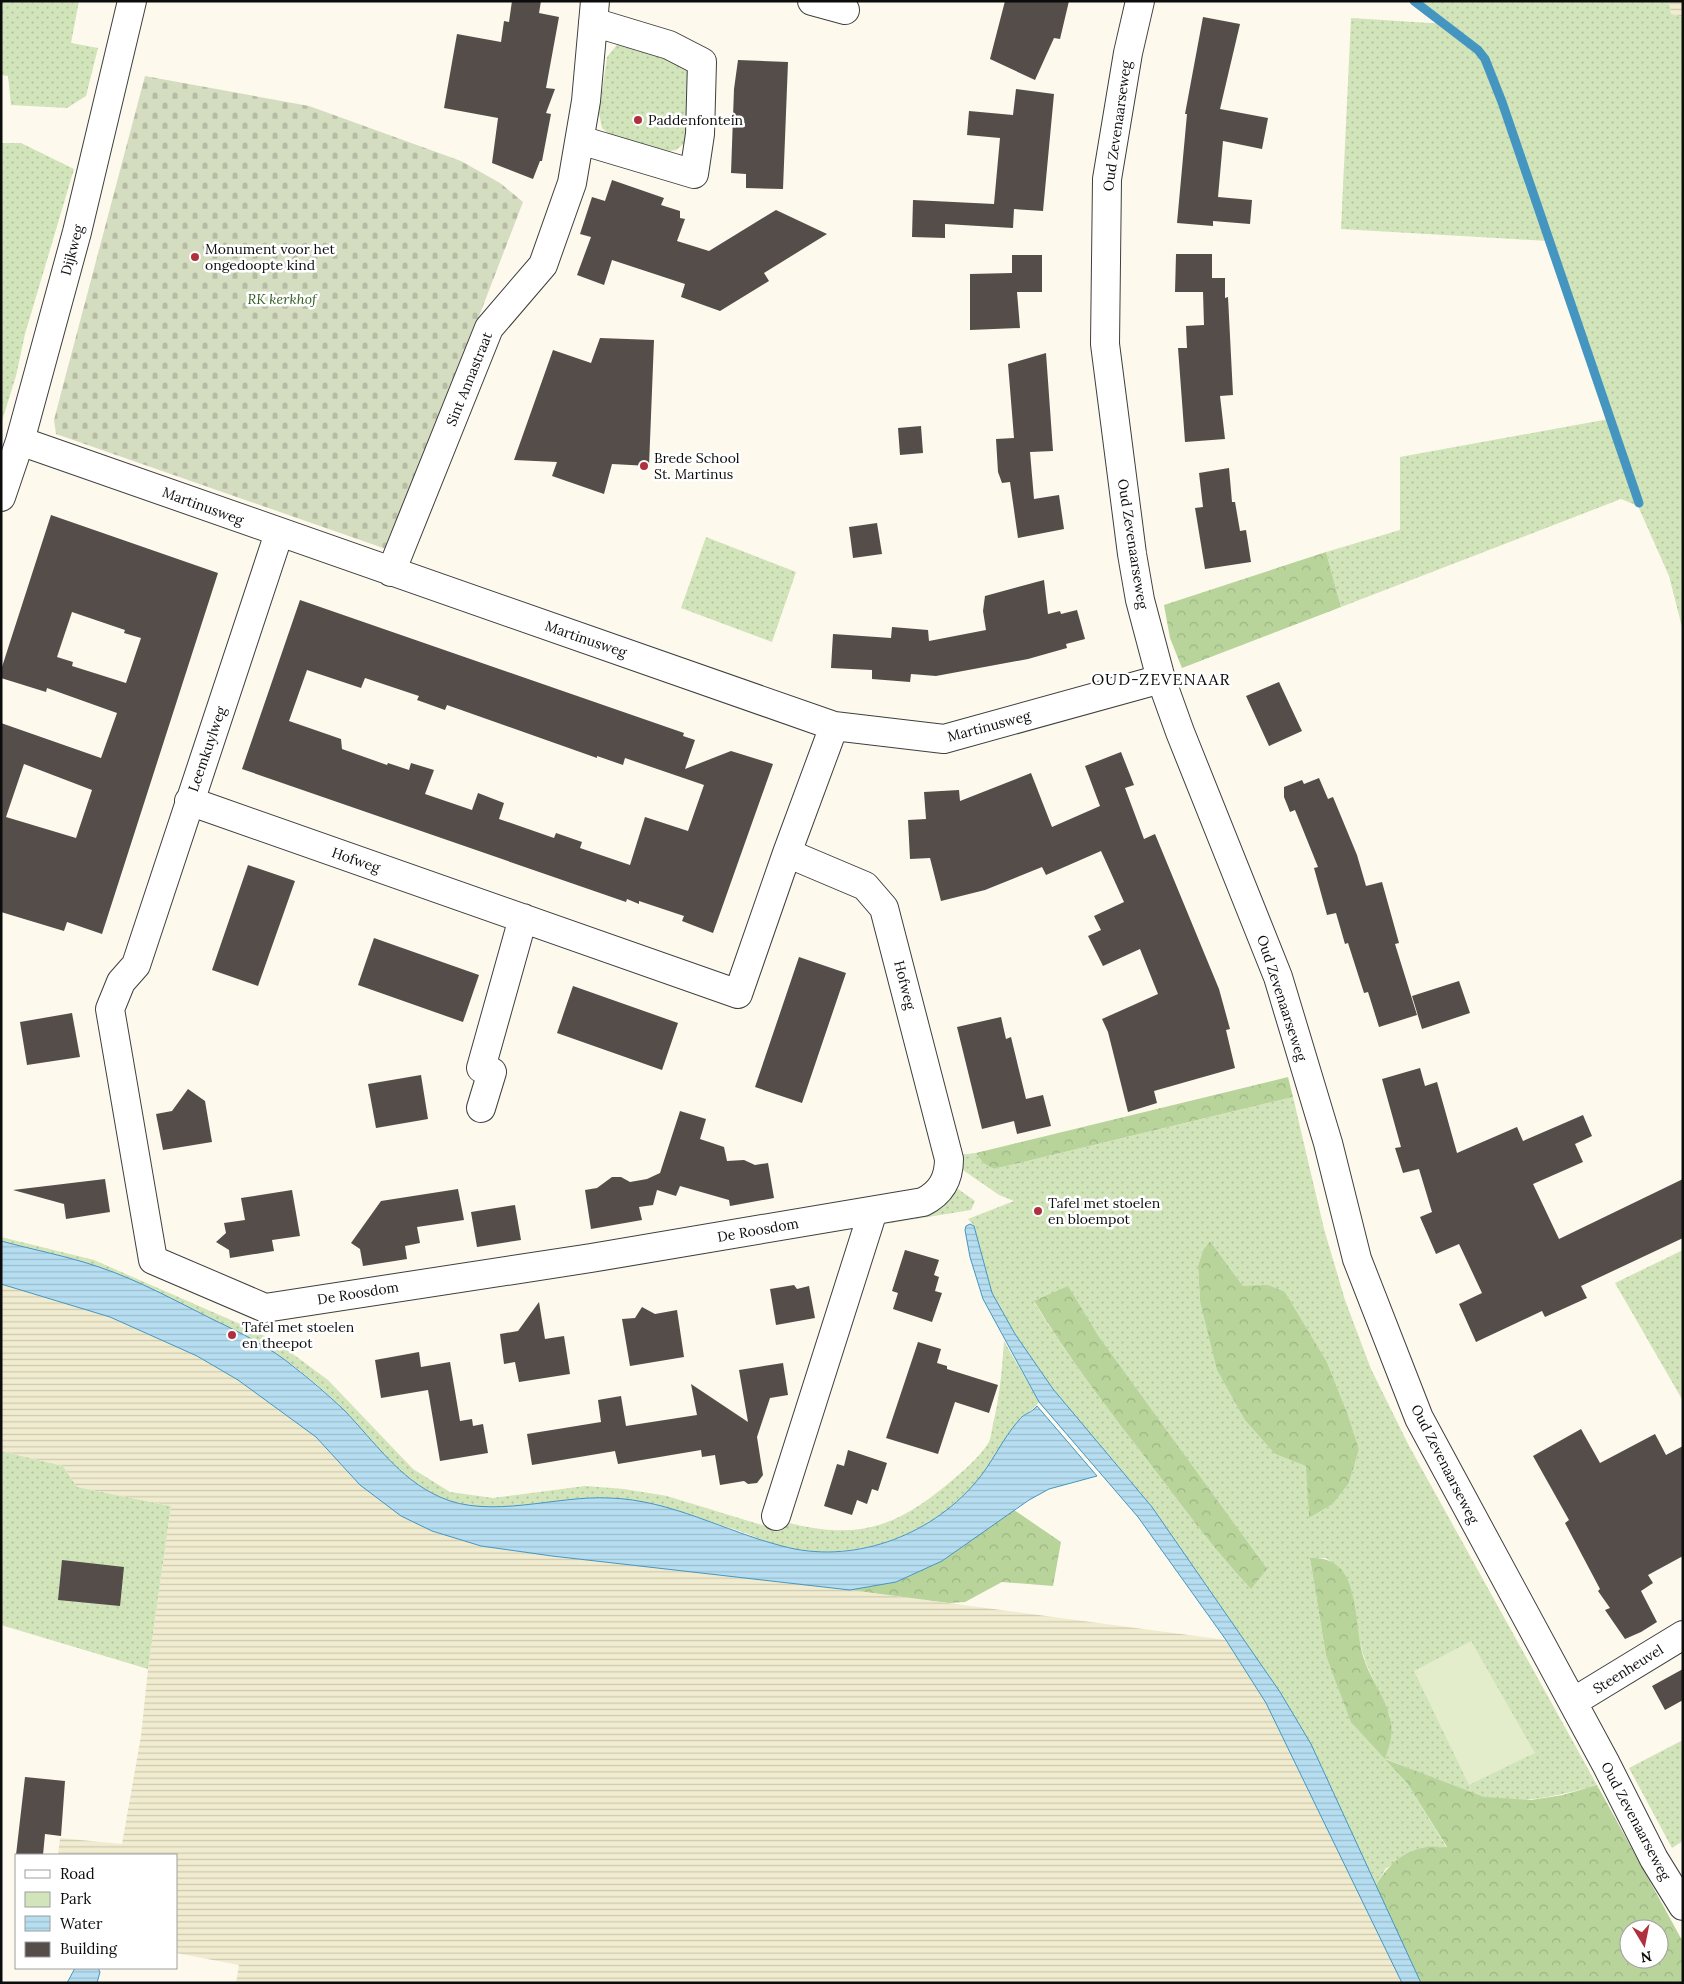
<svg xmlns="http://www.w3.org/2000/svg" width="1684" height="1984" viewBox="0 0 1684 1984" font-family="Lora,serif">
<defs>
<pattern id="farmland-rules" width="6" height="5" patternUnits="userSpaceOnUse" patternTransform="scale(1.25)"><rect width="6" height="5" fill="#f1eccf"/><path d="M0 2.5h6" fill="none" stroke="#cdc9b1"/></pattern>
<pattern id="green-dots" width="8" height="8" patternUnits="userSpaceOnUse" patternTransform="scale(1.25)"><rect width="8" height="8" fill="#d2e4ba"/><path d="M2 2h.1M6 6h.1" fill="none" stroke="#b3c29f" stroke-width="1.8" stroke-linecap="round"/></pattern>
<pattern id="forest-crowns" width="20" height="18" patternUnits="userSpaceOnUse" patternTransform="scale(1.25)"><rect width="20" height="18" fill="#b8d49a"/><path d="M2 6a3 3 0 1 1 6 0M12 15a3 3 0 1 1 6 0" fill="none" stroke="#9db584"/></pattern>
<pattern id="cemetery-stones" width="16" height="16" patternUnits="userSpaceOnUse" patternTransform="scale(1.25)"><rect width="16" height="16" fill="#d5ddc0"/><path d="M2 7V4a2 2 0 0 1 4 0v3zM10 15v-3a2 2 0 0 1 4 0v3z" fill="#b6bca4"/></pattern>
<pattern id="water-rules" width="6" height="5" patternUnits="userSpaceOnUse" patternTransform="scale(1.25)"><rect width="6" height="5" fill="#b6def0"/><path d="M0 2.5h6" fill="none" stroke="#9bbdcd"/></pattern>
</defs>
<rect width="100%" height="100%" fill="#fdf9ed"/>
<path fill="url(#farmland-rules)" d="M1669,1H1683V17L1671,14Z
M1,1284L110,1317L197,1356L238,1380L316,1437L360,1485L432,1531L481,1546L552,1556L850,1590L1226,1640L1266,1703L1402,1983H236L239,1965L176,1953V1855H58L60,1838L122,1844L141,1736L148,1669L171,1506L77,1487L63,1466L1,1451Z"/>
<path fill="url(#green-dots)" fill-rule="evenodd" d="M1,1H79L71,43L98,48L86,96L67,108L11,105L8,76L1,75Z
M1417,1H1669L1671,14L1683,17V631L1669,576L1638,506L1621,499L1341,607L1326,552L1400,530V457L1609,419L1548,241L1341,229L1351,18L1446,24Z
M621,40L687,66L692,78L686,142L676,150L669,151L610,135L602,128L599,113L607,57Z
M1,143H21L74,169L25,334L16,376L1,424Z
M706,537L796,572L772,642L681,608Z
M1293,1097L1324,1229L1345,1300L1371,1369L1408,1444L1597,1785C1562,1795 1519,1806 1483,1797C1451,1789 1417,1771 1386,1759L1407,1783L1447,1848L1428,1847L1386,1868L1375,1887L1311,1744L1280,1692L1152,1507L1053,1389L1015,1334L992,1293L974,1226L968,1219L1014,1201L999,1195L960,1168L957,1155L976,1153L983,1163L994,1169ZM1210,1241L1243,1286L1285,1292L1327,1362L1348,1415L1359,1449L1349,1483L1333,1504L1309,1518L1307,1466L1275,1454L1200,1301L1198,1266L1203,1250ZM1034,1302L1089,1321L1251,1589C1214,1550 1183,1507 1151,1465C1110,1412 1069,1359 1034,1302ZM1310,1558H1326L1341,1570L1352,1593L1356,1627L1365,1661L1390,1716L1385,1758L1352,1722L1326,1656Z
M951,1184L975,1201L971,1210L885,1224L887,1218Z
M1,1237L94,1260L256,1331L286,1349L328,1380L413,1469L450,1492L493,1498L585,1486L624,1489L667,1496L778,1530L781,1521C853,1540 892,1531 949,1483C962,1472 980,1457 989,1442C991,1437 992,1429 993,1424C1000,1396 1002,1369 1004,1341L1039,1402C1033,1412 1024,1412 1018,1421C1003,1442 991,1465 974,1485C926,1538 854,1562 785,1547C771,1544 758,1538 745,1533C702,1519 659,1502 613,1498C557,1494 496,1521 441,1498C400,1481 375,1442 345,1411C329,1395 309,1377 291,1364C260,1341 226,1326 192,1309C162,1294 131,1278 99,1267C67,1256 34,1250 1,1241Z
M1683,1250V1401L1615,1283Z
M1,1451L63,1466L77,1487L171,1506L148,1669L1,1625Z
M1683,1740V1841L1672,1848L1629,1768Z"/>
<path fill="url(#forest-crowns)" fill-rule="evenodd" d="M1326,552L1341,607L1182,668L1170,638L1164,605Z
M1288,1077L1293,1097L994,1169L983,1163L976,1153Z
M1210,1241L1243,1286L1268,1285L1285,1292L1327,1362L1348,1415L1359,1449L1349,1483L1333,1504L1309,1518L1306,1466L1275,1454L1245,1420L1217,1370L1200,1301L1198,1266L1203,1250Z
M1068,1286L1099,1337L1267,1569L1251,1589C1214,1550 1183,1507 1151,1465C1110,1412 1069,1359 1034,1301Z
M1014,1510L1061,1542L1053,1586L1002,1582L965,1602L949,1603L850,1590L896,1582L942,1561Z
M1310,1558C1322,1558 1331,1559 1341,1569C1359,1590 1355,1635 1365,1662C1372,1681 1386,1699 1390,1718C1394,1736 1390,1742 1385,1759L1484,1797L1531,1800L1563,1795L1597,1785L1683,1942V1983H1421L1375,1887C1387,1866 1402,1851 1427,1847C1433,1846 1441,1848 1447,1847L1407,1783L1351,1722L1326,1656ZM1629,1929H1659V1959H1629Z"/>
<path fill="url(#cemetery-stones)" d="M145,76L309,106L461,161L500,183L523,202L389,550L56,434L54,420L60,397Z"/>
<path fill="#e3edcb" d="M1471,1641L1535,1753L1469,1785L1414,1671Z"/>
<path fill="url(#water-rules)" stroke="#4496c1" d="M970,1224L974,1226L992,1293L1015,1334L1053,1389L1152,1507L1280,1692L1311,1744L1421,1983H1402L1266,1703L1226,1640L1138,1517L1039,1402L983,1299L970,1257L965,1230L966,1226Z
M1,1241C34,1250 67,1256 99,1267C138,1280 176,1301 212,1319C241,1333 270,1347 294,1367C311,1380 328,1395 344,1410C374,1441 399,1479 440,1497C490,1520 556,1495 610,1498C671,1500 724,1531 782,1546C851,1565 929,1537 975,1483C992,1464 1002,1439 1019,1420C1024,1413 1032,1413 1037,1406L1097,1476L1049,1489L1029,1500L942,1561L896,1582L850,1590L552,1556L481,1546L432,1531L401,1516L360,1485L316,1437L238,1380L197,1356L110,1317L1,1284Z
M75,1968H98L100,1972L97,1983H67Z"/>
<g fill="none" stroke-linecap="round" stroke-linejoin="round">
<path stroke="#4496c1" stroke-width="9" d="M1414,1L1478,50L1485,59L1502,102L1639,503"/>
</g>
<path fill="#544d4a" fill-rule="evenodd" d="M512,1H541L539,13L559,17L546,88L555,89L546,113L551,114L542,161H540L533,179L492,163L498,118L444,108L457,34L501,42L504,21L509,22Z
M1005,1H1069L1060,39L1054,38L1035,80L990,59Z
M1203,17L1240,24L1220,109L1268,118L1262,149L1223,141L1218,197L1252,200L1250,224L1213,221V226L1177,223L1187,114H1185Z
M738,60L788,62L783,189L746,188V174L731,173L734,89Z
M1016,89L1054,94L1043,211L1014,209L1013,228L945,224V238L912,237L913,200L994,204L1000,138L967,135L969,111L1013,115Z
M612,180L664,198L661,205L680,211V218L685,219L677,241L709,251L776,210L827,234L764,273L769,281L720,311L681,297L685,284L612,260L604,285L577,275L591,237L580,234L592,197L605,201Z
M1176,254H1212V278H1225V298L1228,297L1233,395L1220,396L1225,439L1185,442L1178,348H1187L1186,326L1204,325L1203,292H1175Z
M1012,255H1042V292H1017L1020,328L970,330V274L1012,273Z
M600,338L654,340L649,466L612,464L604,494L552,476L557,462L514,460L553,350L591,363Z
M1046,353L1053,451L1030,452L1034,499L1059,495L1064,529L1018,538L1010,482L1002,483L998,472L996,439L1014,438L1008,364Z
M921,426L923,453L900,455L898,428Z
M1229,468L1232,502H1235L1240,531L1246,530L1251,562L1205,569L1195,508L1203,507L1199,473Z
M51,515L218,573L102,934L67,922L64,931L1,912V723L101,758L117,713L47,688L46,692L1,678V670ZM72,612L125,630L124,633L141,638L126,683L72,666L73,662L57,657ZM24,764L92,790L76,838L6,817Z
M877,523L882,554L853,558L849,527Z
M1044,580L1048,614L1060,611L1061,614L1077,610L1085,639L1066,644L1067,648L1028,659L936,676L911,674L910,682L872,679V670L831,668L833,634L891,638L892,627L928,630L929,641L986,630L983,611L985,596Z
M300,600L684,733L683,736L695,740L685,769L731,751L773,764L713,933L682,921L684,916L639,901V904L627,899L626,902L242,769ZM307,670L361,688L365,678L419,696L417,700L445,710L447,705L597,758V756L623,765L625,758L704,785L688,831L645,817L630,865L580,848L582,842L556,833L554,838L499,819L504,803L478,793L472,810L425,794L434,770L411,763L409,770L388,763L387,765L342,749L341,739L289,721Z
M1279,682L1302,731L1269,746L1246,696Z
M1121,752L1134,785L1125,788L1144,839L1155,834L1219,989L1230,1029L1226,1030L1235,1068L1154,1091L1157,1103L1128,1112L1108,1032L1102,1019L1158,994L1140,949L1103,966L1088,936L1101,930L1094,916L1124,902L1101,851L1046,875L1042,867L985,890L941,901L930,858L910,859L908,820L926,819L924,792L959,790L960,801L1031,773L1052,827L1100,806L1085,766Z
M1319,778L1328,799L1333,797L1357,855L1366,886L1382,882L1399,943L1395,944L1417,1015L1379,1027L1368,992L1364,993L1348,943L1345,944L1336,913L1327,915L1314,868L1318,867L1295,810L1290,812L1284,797V787L1302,780L1304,784Z
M248,865L295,881L258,986L212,970Z
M374,938L479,975L463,1022L358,985Z
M799,957L846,973L802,1103L755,1087Z
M1459,981L1470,1013L1422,1029L1412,996Z
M573,986L678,1023L662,1070L557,1033Z
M72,1013L80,1057L27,1065L20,1022Z
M1001,1017L1006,1039L1011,1037L1026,1099L1043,1095L1051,1126L1017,1134L1014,1121L982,1129L957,1027Z
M1420,1068L1425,1086L1437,1082L1457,1153L1517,1127L1523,1141L1583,1115L1592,1136L1575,1144L1583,1162L1533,1184L1559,1239L1683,1179V1238L1581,1286L1587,1298L1545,1317L1542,1311L1476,1342L1459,1304L1482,1293L1459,1244L1436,1254L1420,1217L1432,1212L1419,1169L1403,1173L1395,1148L1401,1147L1382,1079Z
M421,1075L428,1119L376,1128L368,1084Z
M188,1089L205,1101L212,1142L163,1150L156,1114L172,1111Z
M680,1111L706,1119L700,1139L724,1147L727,1161L744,1160L755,1165L768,1163L774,1198L730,1206L729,1200L680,1186L676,1196L657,1190L653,1205L639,1207L642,1220L591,1229L585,1190L597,1188L612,1177H621L630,1182L647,1179L660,1173Z
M105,1179L110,1212L66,1219L64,1204L13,1190Z
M458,1189L464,1220L417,1227L420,1243L405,1246L407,1259L363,1266L360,1249L351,1243L381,1201Z
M292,1190L300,1236L272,1240L274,1251L230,1258L229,1250L216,1242L226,1233L224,1223L245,1220L241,1198Z
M515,1205L521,1240L477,1247L471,1212Z
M905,1250L939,1260L934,1275L939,1277L935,1291L942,1293L932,1322L893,1309L898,1293L892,1291Z
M794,1285L797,1289L809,1286L815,1318L776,1325L770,1289Z
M539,1302L545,1339L564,1336L570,1374L519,1382L515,1362L504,1364L500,1334L518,1331Z
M642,1307L655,1314L677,1310L684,1357L630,1366L622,1319L635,1318Z
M918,1342L941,1349L937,1363L947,1366V1369L998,1385L989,1413L955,1402L938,1454L886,1438Z
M419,1352L421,1367L450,1362L460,1421L472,1419L473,1426L483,1424L488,1453L440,1461L428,1390L381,1398L375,1360Z
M783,1363L788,1395L770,1398L757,1437L763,1475L757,1483L748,1484L744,1481L720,1485L715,1455L702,1457L701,1450L618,1464L615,1451L532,1465L527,1434L601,1422L598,1400L621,1396L626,1426L697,1415L691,1384L748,1422L739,1370Z
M1581,1429L1600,1463L1655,1434L1666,1455L1683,1446V1556L1648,1575L1653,1583L1641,1591L1657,1622L1641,1632L1625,1639L1605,1610L1610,1608L1598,1591L1600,1589L1565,1523L1569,1520L1533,1456Z
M848,1450L887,1463L878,1491L872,1489L867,1504L857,1500L852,1515L824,1506L837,1464L844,1466Z
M62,1560L124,1567L120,1606L58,1600Z
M1683,1669V1700L1665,1710L1652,1686Z
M25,1777L65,1781L61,1836L45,1834L43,1855H16Z"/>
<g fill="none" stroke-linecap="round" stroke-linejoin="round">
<defs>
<path id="minor" d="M812,1L845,10
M1140,1L1128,53L1107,179L1105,344L1132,554L1140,600L1161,679L1180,732L1278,977L1328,1143L1357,1259L1419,1418L1606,1764L1654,1859L1683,1906
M580,140L694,174L700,134L702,62L669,45L593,22
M20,441L834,726L944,739L1161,679
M1,497L20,441L77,232L132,1
M279,533L136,965L121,982L110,1009L153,1260L265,1308L591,1258L923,1202C941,1193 949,1179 949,1159L884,908L865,886L787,853L834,726
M391,572L489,328L543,265L572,183L586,101L595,1
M189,801L738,994L787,853
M481,1108L492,1072L481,1068L523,918
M776,1516L873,1211
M1573,1702L1683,1635"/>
</defs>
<use href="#minor" stroke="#3f3f3f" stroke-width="30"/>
<use href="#minor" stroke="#fff" stroke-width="28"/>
</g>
<g fill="#af313e" stroke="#fff" stroke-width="2">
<circle cx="638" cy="120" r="5"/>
<circle cx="195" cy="257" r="5"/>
<circle cx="644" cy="466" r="5"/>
<circle cx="1038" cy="1211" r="5"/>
<circle cx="232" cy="1335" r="5"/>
</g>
<g text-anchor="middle" stroke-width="5" stroke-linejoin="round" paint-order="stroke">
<g font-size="14" fill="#0c0c0c" stroke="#fff" text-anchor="start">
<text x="648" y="125">Paddenfontein</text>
<text x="205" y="254">Monument voor het<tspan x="205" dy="16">ongedoopte kind</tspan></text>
<text x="654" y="463">Brede School<tspan x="654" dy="16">St. Martinus</tspan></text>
<text x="1048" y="1208">Tafel met stoelen<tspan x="1048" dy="16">en bloempot</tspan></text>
<text x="242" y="1332">Tafel met stoelen<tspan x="242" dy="16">en theepot</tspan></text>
</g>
<g font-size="14" fill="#0c0c0c" stroke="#fff">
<text transform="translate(1117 126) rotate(-82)" y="5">Oud Zevenaarseweg</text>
<text transform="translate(72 250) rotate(-75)" y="5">Dijkweg</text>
<text transform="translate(469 379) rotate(-68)" y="5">Sint Annastraat</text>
<text transform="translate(203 506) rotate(20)" y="5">Martinusweg</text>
<text transform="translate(1133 544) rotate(81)" y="5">Oud Zevenaarseweg</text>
<text transform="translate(586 639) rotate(19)" y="5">Martinusweg</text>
<text transform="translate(989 726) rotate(-15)" y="5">Martinusweg</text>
<text transform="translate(207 749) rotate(-71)" y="5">Leemkuylweg</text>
<text transform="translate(356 860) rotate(19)" y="5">Hofweg</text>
<text transform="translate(905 985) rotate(76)" y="5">Hofweg</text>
<text transform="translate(1282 998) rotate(72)" y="5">Oud Zevenaarseweg</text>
<text transform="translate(758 1230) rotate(-10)" y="5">De Roosdom</text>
<text transform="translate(358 1293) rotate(-9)" y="5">De Roosdom</text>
<text transform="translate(1445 1464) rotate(63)" y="5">Oud Zevenaarseweg</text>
<text transform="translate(1628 1669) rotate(-32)" y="5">Steenheuvel</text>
<text transform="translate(1636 1821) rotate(62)" y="5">Oud Zevenaarseweg</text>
</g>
<g font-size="14" font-style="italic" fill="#325e23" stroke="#fff">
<text x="282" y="304">RK kerkhof</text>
</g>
<g font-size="16" letter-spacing="1" fill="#0c0c0c" stroke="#fff">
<text x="1161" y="685">OUD-ZEVENAAR</text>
</g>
</g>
<rect width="1684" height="1984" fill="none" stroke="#0c0c0c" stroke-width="5"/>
<rect x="15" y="1854" width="162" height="115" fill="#ffffff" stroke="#9e9e9e"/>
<rect x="25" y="1870" width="25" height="8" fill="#ffffff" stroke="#9e9e9e"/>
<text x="60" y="1879" font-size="15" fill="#0c0c0c">Road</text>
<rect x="25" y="1892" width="25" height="15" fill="#d2e4ba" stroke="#9e9e9e"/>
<text x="60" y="1904" font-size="15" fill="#0c0c0c">Park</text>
<rect x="25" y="1916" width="25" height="15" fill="url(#water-rules)" stroke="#9e9e9e"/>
<text x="60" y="1929" font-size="15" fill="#0c0c0c">Water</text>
<rect x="25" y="1942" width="25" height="15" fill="#544d4a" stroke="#9e9e9e"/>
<text x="60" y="1954" font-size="15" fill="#0c0c0c">Building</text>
<g transform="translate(1644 1944) rotate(170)"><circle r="24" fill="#ffffff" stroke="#9e9e9e"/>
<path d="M0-4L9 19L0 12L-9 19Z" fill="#af313e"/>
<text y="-8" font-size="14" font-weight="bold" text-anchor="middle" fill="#0c0c0c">N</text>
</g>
</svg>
